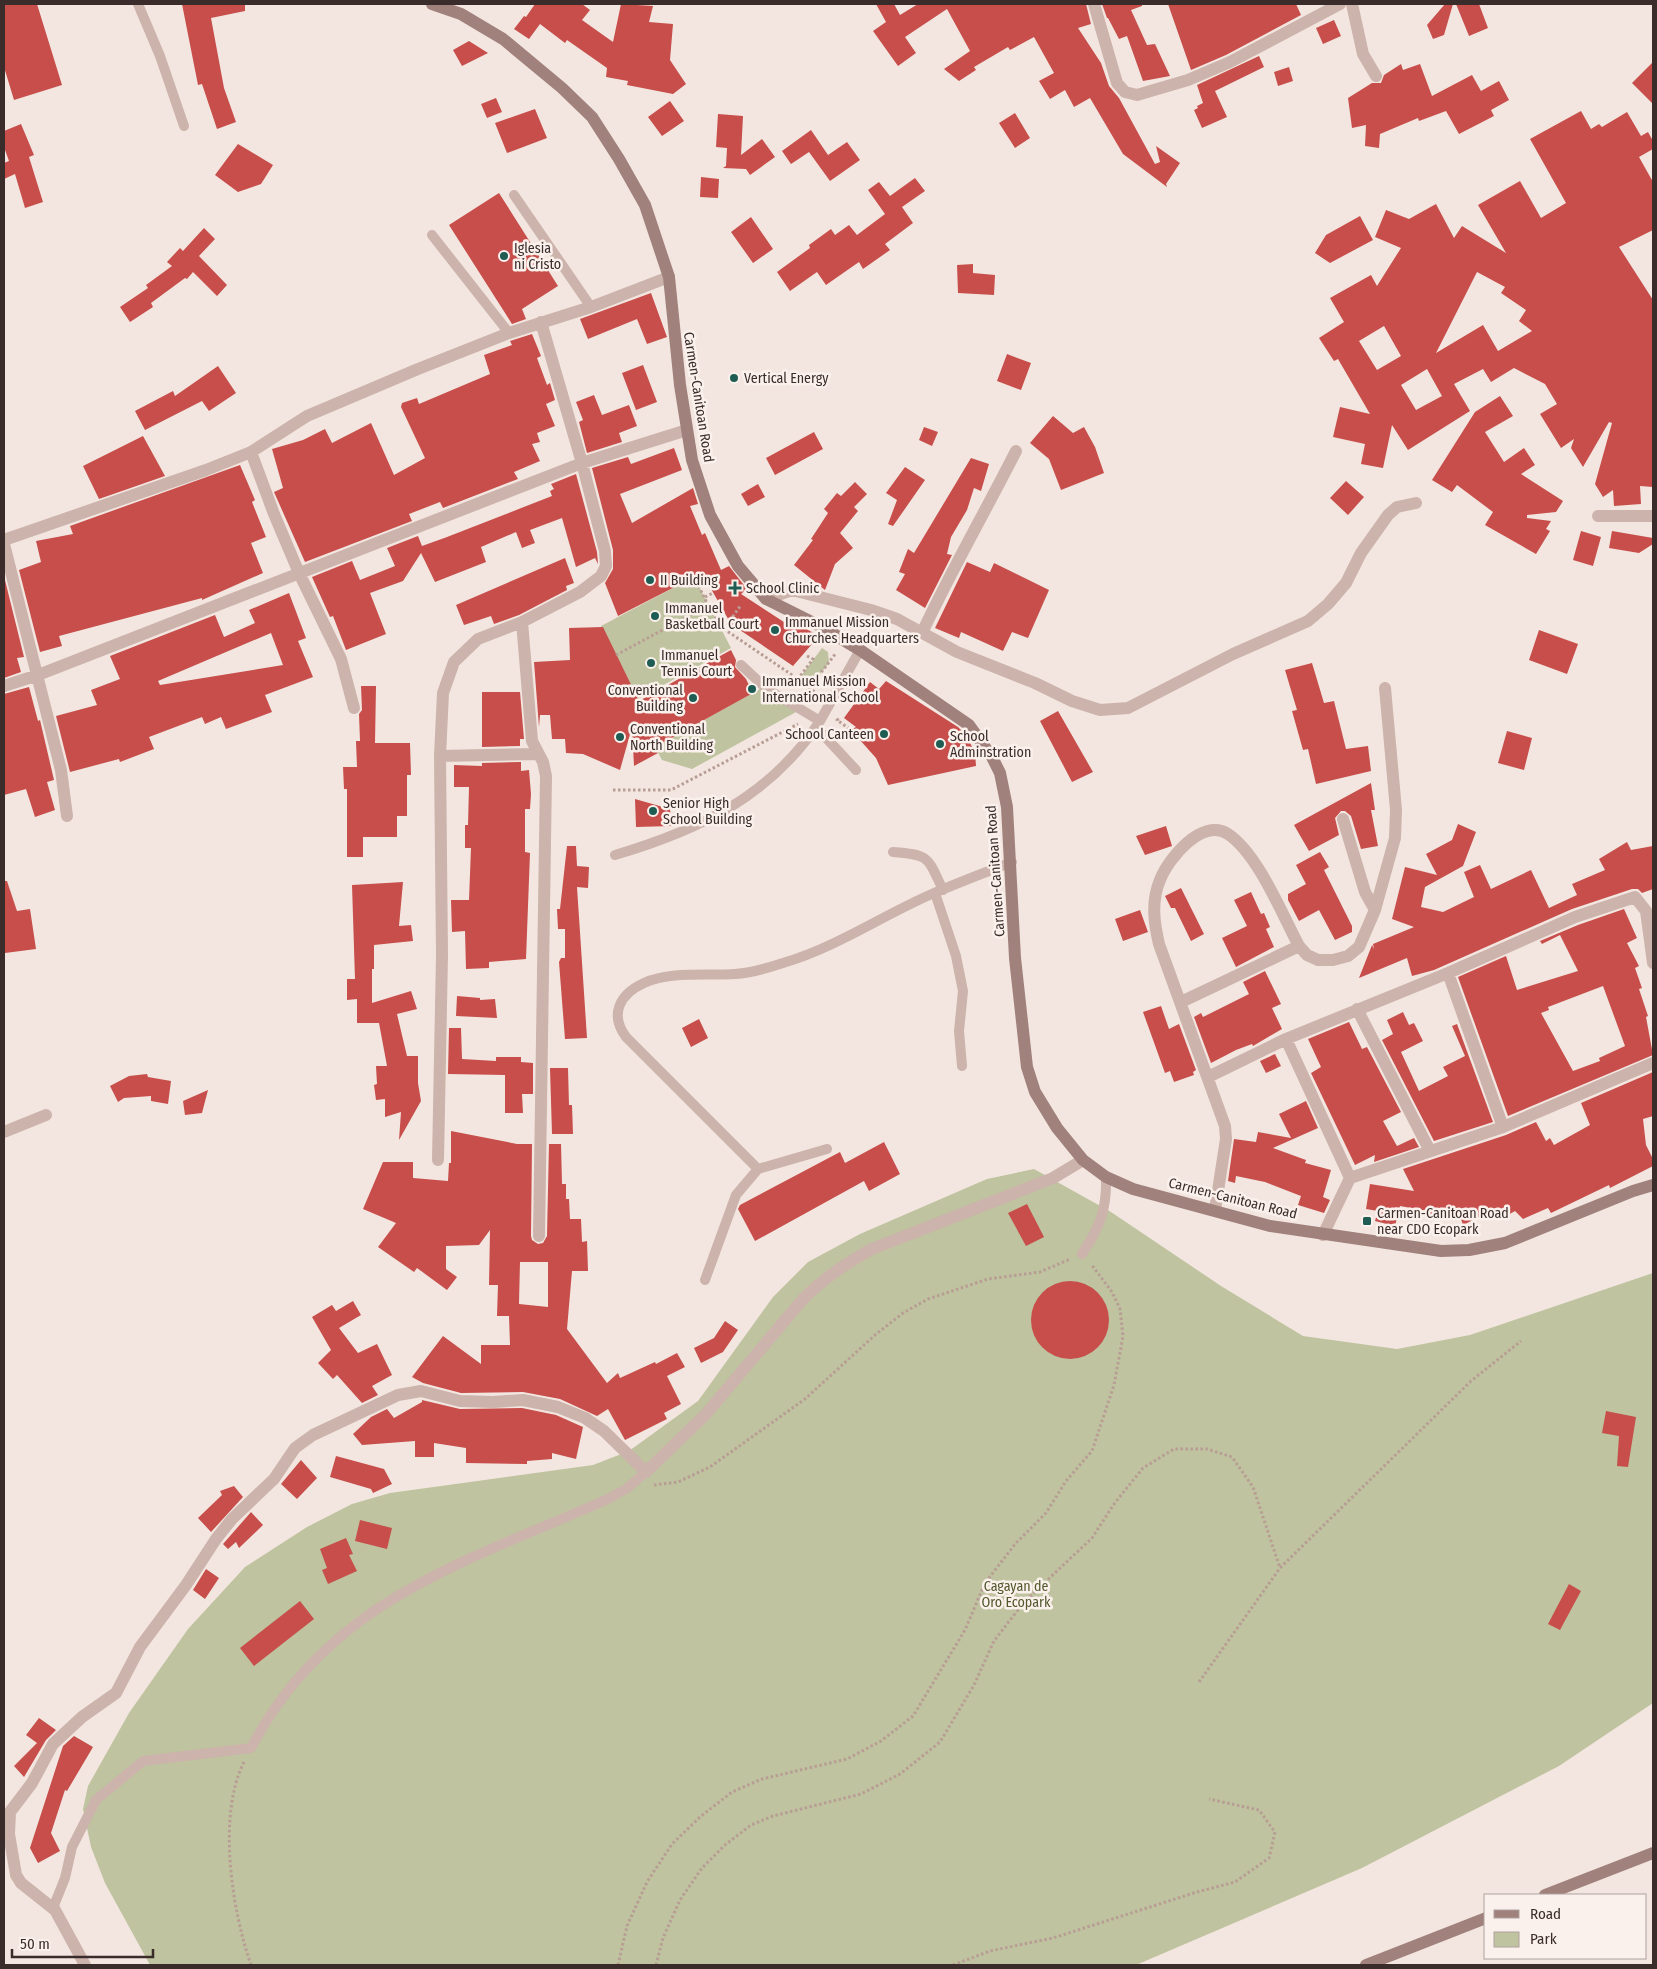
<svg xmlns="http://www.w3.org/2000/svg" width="1657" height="1969" viewBox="0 0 1657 1969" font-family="'Fira Sans Condensed',sans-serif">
<rect width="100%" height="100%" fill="#f3e6e0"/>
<path fill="#bfc39f" d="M694,577L731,648L638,699L601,626Z
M822,648L828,652L829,663L812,684L801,676Z
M771,683L796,712L692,769L662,760L655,747Z
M1034,1169L1111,1212L1221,1286L1303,1336L1397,1349L1470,1335L1653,1273V1703L1559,1766L1362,1868L1136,1965H150L105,1883L91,1847L83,1809L88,1786L129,1713L188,1629L245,1567L307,1527L352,1504L390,1493L593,1465L629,1451L698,1401L773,1297L808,1262L860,1234L987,1179Z"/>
<path fill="#c74e4a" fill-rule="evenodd" d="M4,4H37L62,85L14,100L4,67Z
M182,4H245V11L211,18L224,88L236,122L217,129L202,84L198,85Z
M535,4H582L590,10L582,20L613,42L621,4L653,6L649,22L673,24L670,60L686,84L673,94L627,85L628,81L606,77L607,68L567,40L565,43L540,24L529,39L514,29L524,16L526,17Z
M876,4H894L900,15L918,4H1086L1091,24L1078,28L1101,63L1109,86L1119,98L1155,164L1160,162L1156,146L1180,163L1166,184L1167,187L1123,154L1090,98L1074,107L1065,90L1050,99L1039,81L1054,73L1034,37L1010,50L1008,47L974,67L976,70L959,81L944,69L970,51L947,9L905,37L916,53L898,66L873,31L886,22Z
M1102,4H1142V6L1131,10L1147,45L1155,44L1170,76L1143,81L1127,36L1119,39L1108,18H1107Z
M1168,4H1296L1301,15L1226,55L1191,70Z
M1445,4H1453L1444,35L1433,39L1427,25Z
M1456,4H1479L1488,28L1469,36Z
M1334,20L1341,36L1323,44L1316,28Z
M469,41L488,53L462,66L453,50Z
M1259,56L1264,67L1215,91L1227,117L1202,128L1194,110L1198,108L1197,106L1203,103L1197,85Z
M1653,62V104L1632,83Z
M1401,64L1403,70L1420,64L1432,96L1472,75L1481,91L1499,81L1509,100L1491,110L1494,116L1459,134L1446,111L1419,121L1418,118L1380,134L1379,148L1365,146L1366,125L1352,128L1348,98L1372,83H1381L1384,75Z
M1289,67L1293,81L1278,86L1274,72Z
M496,98L502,112L487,118L481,104Z
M670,101L684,121L662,136L648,117Z
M535,109L547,138L507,153L495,123Z
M1581,111L1591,129L1599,124L1602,127L1627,112L1641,136L1648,132L1653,141V149L1639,157L1653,182V230L1619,247L1653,300V487L1640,486L1641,504L1614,506L1613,490L1603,497L1595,484L1612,423L1609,422L1583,467L1571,448L1574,439L1561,448L1540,414L1557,404L1545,384L1514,368L1491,382L1483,369L1454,384L1470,411L1408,450L1392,425L1383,468L1361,464L1365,444L1333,437L1340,407L1370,414L1338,359L1334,361L1319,338L1344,322L1330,298L1371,275L1377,286L1401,248L1375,237L1386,210L1409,219L1436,204L1454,238L1462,226L1506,253L1478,205L1520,181L1541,218L1566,203L1530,139ZM1477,272L1505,287L1501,293L1526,310L1519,321L1532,331L1498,351L1483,325L1436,353ZM1384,326L1401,356L1377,370L1359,341ZM1427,369L1442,396L1416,410L1401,385Z
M1015,113L1030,138L1015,148L999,123Z
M718,114L743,116L741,155L762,139L775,157L750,175L746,169L723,168L726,166L727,148L716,147Z
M21,124L34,155L29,157L43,202L25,208L15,174L4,179V163L9,161L4,147V131Z
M811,130L828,155L847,142L860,160L830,181L809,152L791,164L782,151Z
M238,144L273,165L261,184L238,192L215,175Z
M701,177L719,179L718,198L700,197Z
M915,178L925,191L902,207L913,223L885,244L890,250L863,269L859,262L826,285L817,272L790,291L777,272L810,248L809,245L831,229L835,235L849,225L857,235L885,214L868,190L879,182L890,196Z
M499,193L558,286L522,309L526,319L512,324L449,225Z
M1360,216L1373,240L1330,263L1315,253L1326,235Z
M751,217L773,249L753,263L731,232Z
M204,228L215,239L199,256L227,285L217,296L193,272L187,279L185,278L151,303L153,307L130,322L120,307L148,288L146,285L172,266L167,262L180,248L183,251Z
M973,264V273L995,275L994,295L958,293L957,265Z
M651,293L667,337L647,344L637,319L588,339L580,319Z
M532,334L541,356L537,358L547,385L550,383L555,400L546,404L555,426L537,433L540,442L532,444L540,461L514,472L518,479L443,508L440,502L409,514L412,521L305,562L274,492L283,488L272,449L303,440L325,429L332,443L371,423L394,475L425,458L401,407L402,403L417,398L419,404L490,374L484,355L512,345L510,341Z
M1007,354L1031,363L1021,390L997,381Z
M643,365L657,402L636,410L622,373Z
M218,366L236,393L209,411L202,401L145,430L135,411L173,391L175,396Z
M594,395L602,415L629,405L637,426L619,433L622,442L587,453L579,422L583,420L576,402Z
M1500,396L1513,416L1485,432L1504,462L1524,448L1535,465L1521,474L1563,501L1556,512L1527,515V518L1551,521L1546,529L1550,531L1536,554L1485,525L1493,512L1457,485L1452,492L1432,480L1475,412Z
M1053,416L1073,433L1084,427L1095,447L1104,473L1061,490L1049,459L1030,443Z
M924,427L938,432L932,446L919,440Z
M814,432L823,449L775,475L766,458Z
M143,436L165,476L99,499L83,466Z
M674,448L682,470L620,494L632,523L693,488L698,504L690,506L702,535L705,533L721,570L729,566L747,589L741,594L787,624L790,620L819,636L793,666L731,624L702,573L618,616L605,583L613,569V550L592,468L628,457L631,464Z
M971,458L989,464L981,491L974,488L967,510L951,537L947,554L952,555L925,608L896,590L905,574L899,572L908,549L914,553Z
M240,465L255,500L252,502L266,537L251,543L263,573L202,600V598L59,636L62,646L40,652L19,570L41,562L36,541L73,534L70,526Z
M905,467L925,480L893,526L888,524L897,500L886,493Z
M576,474L597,552L598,564L595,558L576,567L562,518L530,530L535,543L522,548L516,532L481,547L486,562L435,582L421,553L403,581L370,593L386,634L346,650L333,616L330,617L312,577L352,561L360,580L395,566L387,548L418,536L422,546L447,537L552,496L550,491L554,489L551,484Z
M1346,481L1364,497L1348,515L1330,498Z
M855,482L867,494L854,507L858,511L840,533L853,548L835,564L825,590L794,565L813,540L811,539L828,513L824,509L837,493L841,496Z
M758,484L765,497L748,506L741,494Z
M1581,531L1601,537L1593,566L1573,560Z
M1612,531L1653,538V544L1639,553L1609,548Z
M565,558L574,583L566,586L567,590L519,615L494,624L491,616L464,625L456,605Z
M967,562L990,572L994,563L1049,590L1028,638L1012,632L1003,651L961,632L959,638L935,628Z
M4,576L24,657L17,658L21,672L4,678Z
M289,593L306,638L298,641L313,677L265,695L272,712L226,729L221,717L205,724L202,717L149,737L154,749L120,762L119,759L70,772L56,716L97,705L91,690L120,679L110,656L215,615L224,637L255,623L249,610ZM271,633L283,665L160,685L158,681Z
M603,627L639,701L731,650L736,660L735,667L746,679L753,693L655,747L658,753L634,766L632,727L620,770L583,754L566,753L565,739H552L550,715H540L539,727L534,662L570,660L569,628Z
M1539,630L1578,644L1567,674L1529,660Z
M1312,663L1324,703L1334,701L1346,749L1368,746L1371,771L1316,784L1308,749L1303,750L1292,711L1297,710L1285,670Z
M886,681L958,727L965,734L975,752L976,766L888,785L876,758L851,730L856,727L844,718L870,682L879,689Z
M361,686H376L375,743H410L411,775H407V816H397V837H363V857H347V789H344L343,767H357L356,741H360L359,714L362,710Z
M29,687L38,721L40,720L54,780L47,782L55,810L35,817L26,789L4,795V694Z
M482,692H520L524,739H520V746L482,747Z
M1058,711L1093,772L1072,782L1040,721Z
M1507,731L1532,738L1524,770L1498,763Z
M521,762V771L529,770L531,794L530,809H525V852L530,853L526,959L489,962V968L466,969L465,931L452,932L451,900H469L471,848H465V825H468L469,787H454V765L482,766V763Z
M1371,783L1375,810H1371L1378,846L1361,849L1351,816L1345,811H1341L1335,818L1339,835L1309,851L1294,825Z
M635,799L670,809L671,826L636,827Z
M1458,824L1476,832L1463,866L1425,887L1421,907L1443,912L1474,897L1464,872L1480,865L1491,889L1531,870L1549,908L1577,895L1572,884L1605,870L1599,859L1627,842L1631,850L1653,846V889L1642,893L1638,889H1632L1572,909L1434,970L1412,976L1407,958L1359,978L1372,945L1374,949L1373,944L1414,927L1392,919L1405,867L1437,875L1426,854L1452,840Z
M1166,826L1172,846L1145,855L1136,836Z
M567,846H576L577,866L589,867L588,888L577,887L587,1038L565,1039L559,962L561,958H565V929H558L557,909H560Z
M1320,852L1329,867L1324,870L1352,926V932L1335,940L1319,910L1299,921L1288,900V894L1306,884L1296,865Z
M4,881H7L17,911L30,909L36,949L5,953Z
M403,882L399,926L411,925L413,941L374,945V969H372V1003L411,991L417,1009L397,1014L407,1056H418V1083L421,1101L399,1140L401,1112L385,1117V1099L376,1100L374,1085L377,1084L376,1066H387L379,1023H357V999L347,1000V979H355L352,885Z
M1181,888L1204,934L1191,941L1175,908H1171L1165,896Z
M1251,892L1261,914L1264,913L1270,927L1266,929L1274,947L1236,967L1222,938L1247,926L1234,900Z
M1624,909L1637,938L1627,943L1639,966L1635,968L1642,988L1639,989L1648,1016L1646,1017L1653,1055L1508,1116L1458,977L1506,956L1517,990L1578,971L1560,935L1542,944L1540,941L1578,925ZM1603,986L1625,1046L1599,1058L1600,1061L1573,1071L1541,1013L1549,1010L1548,1007Z
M1140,910L1148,932L1123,941L1115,919Z
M1265,971L1281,1004L1272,1008L1282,1029L1253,1046L1252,1044L1236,1050L1211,1063L1194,1017L1201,1013L1203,1017L1249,994L1243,982Z
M457,996L480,998V1000L495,999L497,1018L456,1016Z
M1161,1006L1169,1029L1179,1024L1196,1070L1193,1072L1194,1075L1174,1082L1170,1071L1165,1073L1143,1012Z
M1403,1012L1409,1025L1414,1023L1423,1041L1401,1052L1419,1091L1448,1076L1443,1067L1465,1056L1452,1026L1457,1024L1493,1122L1434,1141L1382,1040L1393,1034L1387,1020Z
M699,1019L708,1038L691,1047L682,1028Z
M1349,1022L1362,1049L1367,1047L1401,1112L1383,1121L1397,1146L1414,1138L1419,1147L1374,1162L1375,1155L1355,1165L1311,1073L1321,1067L1308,1039Z
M449,1028H461L462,1059L496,1061V1057H521V1062L533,1063V1094H522L523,1113H505V1075L448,1074Z
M1275,1054L1281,1066L1266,1073L1260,1061Z
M550,1068H568L569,1105H572L573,1134H552Z
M1653,1072V1116L1643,1119L1646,1145L1653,1159V1166L1610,1188L1609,1185L1551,1213L1548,1208L1523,1219L1515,1211L1501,1219L1481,1216L1463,1225L1461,1219H1428V1211L1400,1206L1395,1226L1375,1221L1378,1211L1366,1209L1370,1184L1414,1191L1403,1169L1506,1135L1536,1122L1546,1141L1550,1138L1554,1145L1590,1125L1581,1103Z
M147,1074L148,1077L171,1081L168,1104L151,1101V1096L124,1098L118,1102L110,1086L129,1076Z
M208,1090L202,1113L185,1115L183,1101Z
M1306,1101L1318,1128L1273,1148L1306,1160L1305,1163L1331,1170L1323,1197L1330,1200L1324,1213L1298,1205L1301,1196L1265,1182L1236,1176L1235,1183L1228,1181L1234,1139L1256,1142L1258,1132L1291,1138L1279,1114Z
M451,1131L517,1144H532L531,1236L532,1240L538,1244L543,1243L547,1236L549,1144H561L562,1184H566V1199H569L570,1219H581L582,1242L587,1241L588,1271H572L567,1329L607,1383L618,1373L620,1378L655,1362L656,1364L677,1353L685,1367L667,1376L681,1404L664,1413L667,1419L625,1440L608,1409L597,1416L560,1399L523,1392L461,1393L423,1383L412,1377L443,1336L481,1364V1345H510L509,1316H497L498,1285H489L490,1230L479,1245L446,1246V1269L457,1277L447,1290L417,1268L414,1272L378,1247L396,1223L363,1209L383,1162H413V1178L448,1181L449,1163H451ZM520,1262H548V1307L519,1304Z
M884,1142L900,1174L869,1191L864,1181L755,1241L738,1209L740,1205L840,1152L845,1163Z
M1027,1204L1044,1237L1026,1246L1008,1213Z
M1031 1320a39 39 0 1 1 78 0a39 39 0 1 1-78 0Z
M353,1301L361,1315L339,1328L358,1353L377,1344L392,1375L372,1386L378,1395L362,1403L337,1375L333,1379L318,1363L331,1350L312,1317L332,1305L336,1311Z
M725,1321L738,1330L723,1352L701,1363L694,1348L714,1338Z
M422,1400L460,1409L522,1408L556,1415L583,1427L576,1459L552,1453V1459L527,1461V1464L466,1463V1448L434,1443V1457H415V1441L362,1445L353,1434L371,1417L387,1409L394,1418L422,1402Z
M1606,1411L1636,1417L1628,1467L1617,1466L1619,1436L1602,1433Z
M336,1456L384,1469L392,1484L373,1493L371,1489L330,1477Z
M301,1460L317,1478L297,1499L281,1484Z
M234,1486L243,1497L211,1532L198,1518L222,1495L220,1491Z
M251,1512L263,1525L239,1548L236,1542L228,1549L223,1544Z
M360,1520L392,1528L387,1549L355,1541Z
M346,1538L353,1554L349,1555L357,1571L328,1584L322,1570L327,1568L320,1549Z
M206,1569L219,1578L205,1599L193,1590Z
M1569,1584L1581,1591L1560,1630L1548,1624Z
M300,1601L314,1619L254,1666L240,1648Z
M39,1718L56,1730L46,1740L24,1777L14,1766L37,1743L26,1735Z
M74,1736L93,1747L67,1791L65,1790L51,1833L60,1851L38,1863L30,1848L63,1746Z"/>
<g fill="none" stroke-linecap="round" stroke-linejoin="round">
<path stroke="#b89d95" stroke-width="3" stroke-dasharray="2.5 2.5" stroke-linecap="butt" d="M694,577L711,611L724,629L798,679
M705,597L713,593
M724,629L741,605
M616,655L709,605
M807,656L813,659L798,679L820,696
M803,696L836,653
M839,719L837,720L851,730
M613,790H671L798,724
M654,1485L678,1482L710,1467L805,1399L875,1335L903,1313L928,1299L988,1279L1040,1272L1070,1259
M1199,1682L1280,1568L1471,1381L1521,1341
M244,1762C217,1815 232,1911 251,1965
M618,1965L627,1926L647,1882L672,1844L701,1816L732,1792L762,1779L847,1759L881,1741L913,1716L965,1630L985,1583L1016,1543L1046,1513L1066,1481L1092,1451L1114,1385L1123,1336L1120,1309L1112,1292L1091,1264
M656,1965L663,1938L680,1900L702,1868L725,1845L751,1825L773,1816L861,1794L900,1774L940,1742L974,1685L994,1641L1024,1602L1092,1538L1114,1504L1143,1468L1174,1449H1207L1232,1457L1253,1487L1280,1568
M953,1965L990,1951L1053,1938L1197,1892L1235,1882L1269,1858L1275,1832L1259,1810L1209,1799"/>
<path stroke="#ccb3ab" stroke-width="10" d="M138,4L160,56L184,126
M514,195L591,307
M432,235L509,333
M741,665L767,689L820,721L860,650
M816,727L856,770
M893,852C931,855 927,857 943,890
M615,855C699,830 770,797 820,721
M935,893L956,956L963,991L959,1031L962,1066
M827,1149L758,1169L626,1037C609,1014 620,994 644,983C671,971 706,976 735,974C750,973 768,968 783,963C837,947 883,915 934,893C960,882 986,872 1012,862
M1082,1254C1100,1227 1107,1209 1106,1177
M705,1280L736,1195L758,1169
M53,1908L65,1878L72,1847L96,1800L143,1761L251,1748C328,1600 466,1562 608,1499L626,1489L646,1472"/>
<path stroke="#ccb3ab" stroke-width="12" d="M1094,4L1117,83L1125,92L1137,95L1188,80L1230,62L1340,4
M1352,4L1363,54L1376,76
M251,452L274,514L299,573L341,659L354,708
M1598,516H1653
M4,540L206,470L251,452L307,416L418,369L509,333L591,307L669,277
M4,544L61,770L67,816
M766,599L792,590L871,610L897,619L957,652L1035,683L1072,701L1100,710L1128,708L1233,654L1308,621L1328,604L1346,583L1361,553L1388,515L1397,507L1416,503
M522,622L532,741L543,762L546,776L539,1236
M922,633C951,571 985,512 1016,451
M4,686L38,675L582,463L687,430
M440,756L537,754
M1343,819L1365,892L1375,910
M1448,973L1503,1127
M1181,1002L1299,946
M1357,1009L1430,1151
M1286,1039L1350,1178
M1208,1077L1286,1039L1448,973L1575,917L1635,897L1646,911L1653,963
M4,1132L46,1115
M438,1160L442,955L440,756L443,693L454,662L478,639L522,622L580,592L601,576L606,566L605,551L582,463L541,322
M1215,1210L1226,1139L1225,1126L1159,944C1154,923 1151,901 1160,880C1168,859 1202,817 1228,834C1258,854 1282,914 1299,946L1307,955L1318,960H1333L1348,956L1359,947L1375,910L1395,838L1396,810L1385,688
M1323,1235L1350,1178L1503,1127L1653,1063
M85,1965L55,1910L21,1883L16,1875L9,1834L10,1812L32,1783L53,1744L82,1717L116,1693L140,1647L186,1585L216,1539L232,1519L274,1479L295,1448L313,1435L398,1395L421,1391L460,1401L493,1402L523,1400L558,1407L585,1418L604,1431L646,1472L706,1414L803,1299C824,1278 846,1263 872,1249L1053,1178L1083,1160"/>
<path stroke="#a0817c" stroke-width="12" d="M432,4L461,14L503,39L562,88L592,117L619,159L645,205L669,277L680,385L692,460L710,515L738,566L766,599L822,627L860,650L969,725L992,757L1000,773L1007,807L1015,958L1027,1067L1035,1092L1057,1128L1083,1160L1106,1177L1133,1189L1270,1226L1441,1251L1469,1250L1505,1243L1633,1191L1653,1185
M1545,1895L1653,1853
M1366,1965L1486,1918"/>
</g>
<g fill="#1f5c53" stroke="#fbf1ec" stroke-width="2">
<circle cx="504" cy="256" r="5"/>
<circle cx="734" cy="378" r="5"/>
<circle cx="650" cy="580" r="5"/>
<path d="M732.5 580.5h5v5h5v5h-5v5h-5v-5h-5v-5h5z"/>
<circle cx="655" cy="616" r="5"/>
<circle cx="775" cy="630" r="5"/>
<circle cx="651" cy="663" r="5"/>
<circle cx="752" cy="689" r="5"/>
<circle cx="693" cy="698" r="5"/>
<circle cx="884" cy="734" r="5"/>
<circle cx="620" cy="737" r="5"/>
<circle cx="940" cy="744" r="5"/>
<circle cx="653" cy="811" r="5"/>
<rect x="1362" y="1216" width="10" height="10" rx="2.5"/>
</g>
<g text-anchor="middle" stroke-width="5" stroke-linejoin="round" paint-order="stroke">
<g font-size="14" fill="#3a2c2a" stroke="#fbf1ec" text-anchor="start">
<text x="514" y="253">Iglesia<tspan x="514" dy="16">ni Cristo</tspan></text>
<text x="744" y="383">Vertical Energy</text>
<text x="660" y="585">II Building</text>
<text x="746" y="593">School Clinic</text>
<text x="665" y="613">Immanuel<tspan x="665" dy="16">Basketball Court</tspan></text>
<text x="785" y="627">Immanuel Mission<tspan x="785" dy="16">Churches Headquarters</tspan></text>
<text x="661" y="660">Immanuel<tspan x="661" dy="16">Tennis Court</tspan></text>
<text x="762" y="686">Immanuel Mission<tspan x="762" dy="16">International School</tspan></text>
<text x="683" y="695" text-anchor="end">Conventional<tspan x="683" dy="16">Building</tspan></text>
<text x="630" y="734">Conventional<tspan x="630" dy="16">North Building</tspan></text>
<text x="874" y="739" text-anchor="end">School Canteen</text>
<text x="950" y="741">School<tspan x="950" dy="16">Adminstration</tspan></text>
<text x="663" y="808">Senior High<tspan x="663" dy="16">School Building</tspan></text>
<text x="1377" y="1218">Carmen-Canitoan Road<tspan x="1377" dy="16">near CDO Ecopark</tspan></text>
</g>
<g font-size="14" fill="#3a2c2a" stroke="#fbf1ec">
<text transform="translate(699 397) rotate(81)" y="5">Carmen-Canitoan Road</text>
<text transform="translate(995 871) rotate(-94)" y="5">Carmen-Canitoan Road</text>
<text transform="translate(1233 1198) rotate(14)" y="5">Carmen-Canitoan Road</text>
</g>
<g font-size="14" fill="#52592d" stroke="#fbf1ec">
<text x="1016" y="1591">Cagayan de<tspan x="1016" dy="16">Oro Ecopark</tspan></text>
</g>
</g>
<rect width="1657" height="1969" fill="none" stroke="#3a2c2a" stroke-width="10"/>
<rect x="1484" y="1894" width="162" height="65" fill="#fbf1ec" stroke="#aea29e"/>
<rect x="1494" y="1910" width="25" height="8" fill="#a0817c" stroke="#aea29e"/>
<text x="1530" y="1919" font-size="15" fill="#3a2c2a">Road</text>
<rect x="1494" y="1932" width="25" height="15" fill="#bfc39f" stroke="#aea29e"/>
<text x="1530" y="1944" font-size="15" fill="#3a2c2a">Park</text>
<path d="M12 1949v8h141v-8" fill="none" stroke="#3a2c2a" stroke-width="2.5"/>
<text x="20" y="1949" font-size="15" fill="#3a2c2a" stroke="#fbf1ec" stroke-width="4" paint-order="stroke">50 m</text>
</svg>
